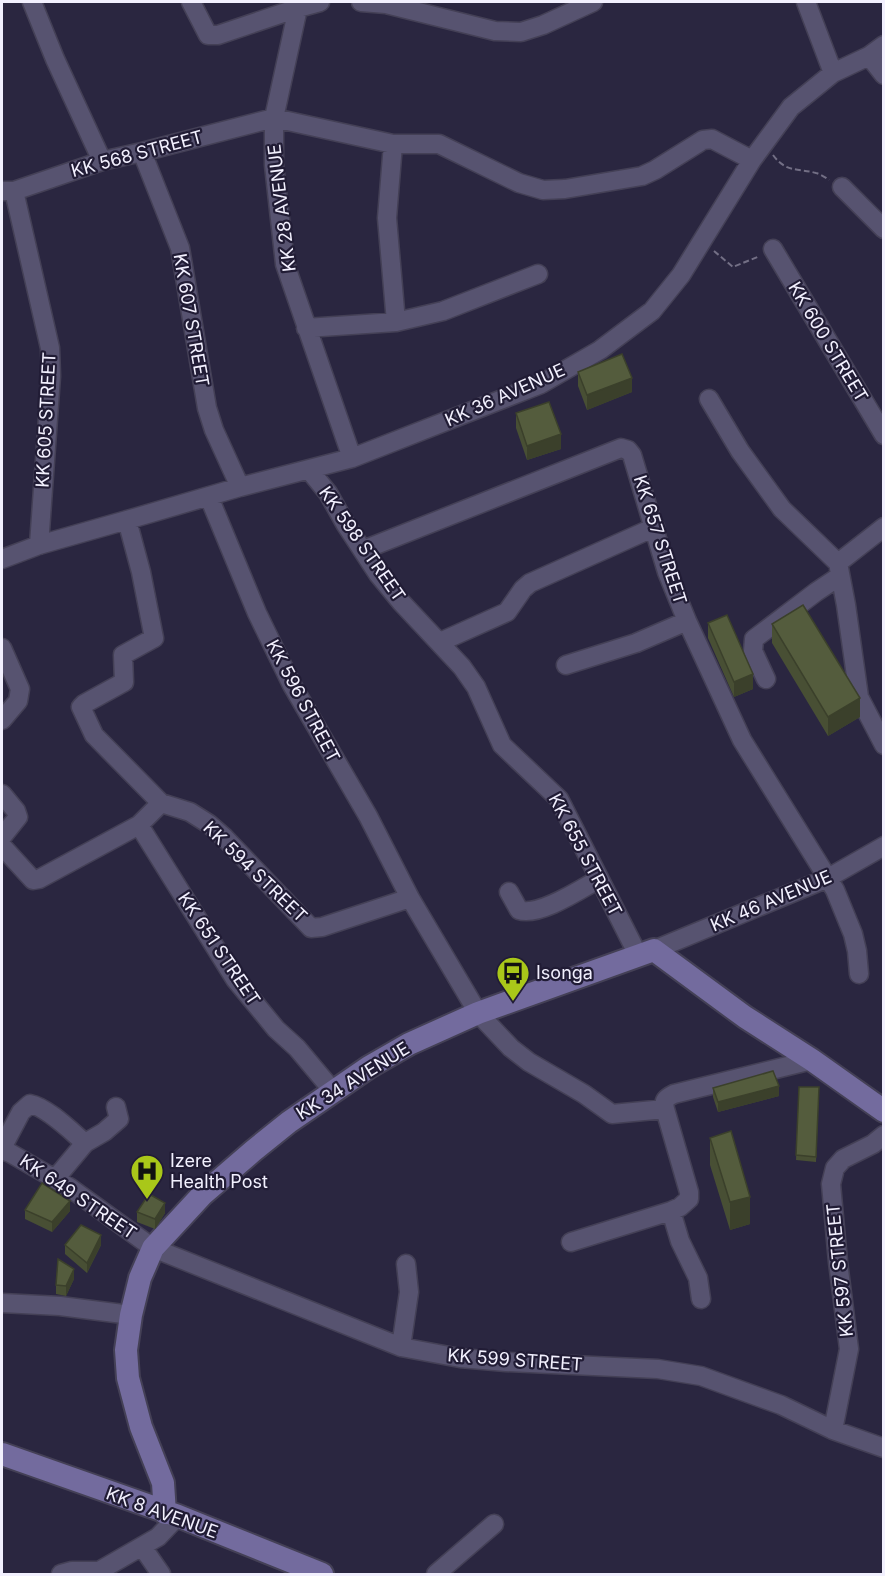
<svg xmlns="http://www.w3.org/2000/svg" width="885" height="1576" viewBox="0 0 885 1576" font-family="Inter,sans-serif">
<rect width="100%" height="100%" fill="#2a2640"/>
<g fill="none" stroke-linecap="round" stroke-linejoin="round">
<defs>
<path id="minor" d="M32,2L55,59L102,161
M191,2L208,35H218L298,8
M320,2L298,8L274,118V165L285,264L352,458
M361,2L386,4L495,31L521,32L543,25L593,2
M806,2L833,73
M869,56L884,75
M393,144H439L519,183L543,190L565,189L642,176L655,170L703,140L712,139L752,160
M142,152L180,248L207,408L214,430L240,487
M842,187L884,229
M2,191H14L102,161L142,152L274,118L393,144L387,218L396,322
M14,191L50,348L51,376L39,545
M773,249L884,435
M306,328L396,322L443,311L538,274
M709,399L740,451L782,509L838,563L846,605L859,697L884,745
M310,471L328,493L346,525L378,574L401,602L462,667L476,687L502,745L559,799L638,955
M209,497L257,613L292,685L368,816L410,898
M127,520L141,572L154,638L123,655L124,682L84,704L81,707L94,735L161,803L190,812L209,824L224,837L311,928L322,927L410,898L478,1013L511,1048L529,1062L584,1094L612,1114L665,1109
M363,550L621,448L628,450L632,455L667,572L687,621L742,740L835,890L853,934L857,951L859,974
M2,559L39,545L127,520L240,487L352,458L541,384L600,350L652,311L681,275L752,160L791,107L833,73L869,56L884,45
M838,563L884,527
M440,642L507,612L523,589L530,583L655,527
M2,648L20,689L18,701L2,720
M566,665L636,643L687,621
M766,679L753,651L754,639L816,592L840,576
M2,794L16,811L18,817L2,837
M139,825L235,979L276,1029L297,1048L333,1091
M2,846L33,880L39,879L139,825L161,803
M509,892L519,910C539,917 581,889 599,879
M654,950L828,878L884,846
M2,1148L21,1112L30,1104C47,1107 72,1132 85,1143
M2,1150L10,1153L69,1187L153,1248L401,1347L460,1358L506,1362L658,1369L701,1376L781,1405L833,1430L884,1448
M55,1179L85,1143L104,1132L119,1119L116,1107
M671,1211L680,1241L698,1278L701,1299
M571,1242L671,1211L680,1207L689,1199V1192L665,1109C663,1100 666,1098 674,1094L812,1060
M2,1303L60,1306L131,1315
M401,1347L409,1292L406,1264
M833,1430L849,1349L838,1262L831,1184L835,1168L843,1159L873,1144L884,1135
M143,1548L161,1574
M61,1574L72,1571H99L158,1537L178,1516
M436,1574L494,1524"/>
<path id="major" d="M2,1454L178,1516L322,1574
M165,1513L163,1483L141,1427L128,1378L126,1350L131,1315L140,1278L153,1248L202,1195L253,1151L289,1122L369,1067L409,1044L478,1013L654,950L745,1017L812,1060L884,1111"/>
</defs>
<use href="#minor" stroke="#444056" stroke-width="21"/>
<use href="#major" stroke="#444056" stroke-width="26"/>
<path stroke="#736f85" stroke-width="2" stroke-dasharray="6 3" stroke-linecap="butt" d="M773,155C786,173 798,168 816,173C820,174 825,177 829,180
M714,251L733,267L760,256"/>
<use href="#minor" stroke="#575370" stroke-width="18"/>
<use href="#major" stroke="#736b9e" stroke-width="22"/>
</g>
<path fill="#484f34" d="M578,372L632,392L587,410L578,386Z
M516,413L561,449L527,460L516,428Z
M708,623L753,689L734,697L708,638Z
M772,624L860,717L828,736L772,643Z
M799,1087H819L816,1162L796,1160Z
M713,1088L779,1096L718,1112L713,1097Z
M710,1138L750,1224L730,1230L710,1165Z
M25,1210L70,1211L52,1232L25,1219Z
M137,1212L165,1213L155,1229L137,1222Z
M65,1245H101L87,1273L65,1254Z
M74,1279L66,1296L56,1294V1285Z"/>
<path fill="#3b402b" d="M632,378V392L587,410V395Z
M561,434V449L527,460V446Z
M753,674V689L734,697V682Z
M860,698V717L828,736V717Z
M779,1086V1096L718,1112V1102Z
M750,1197V1224L730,1230V1202Z
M70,1201V1211L52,1232V1222Z
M165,1203V1213L155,1229V1219Z
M101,1235V1245L87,1273V1263Z
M74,1269V1279L66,1296V1286Z"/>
<path fill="#545c3d" stroke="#3b402b" stroke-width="1.5" d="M622,354L632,378L587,395L578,372Z
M549,402L561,434L527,446L516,413Z
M803,605L860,698L828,717L772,624Z
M727,615L753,674L734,682L708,623Z
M773,1071L779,1086L718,1102L713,1088Z
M799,1087H819L816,1157L796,1155Z
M731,1131L750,1197L730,1202L710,1138Z
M42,1183L70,1201L52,1222L25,1210Z
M149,1194L165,1203L155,1219L137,1212Z
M81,1225L101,1235L87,1263L65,1245Z
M58,1259L74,1269L66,1286L56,1285Z"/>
<defs>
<symbol id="bus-pin" viewBox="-11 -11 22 30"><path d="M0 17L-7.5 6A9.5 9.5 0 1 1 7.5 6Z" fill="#a9c719" stroke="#211c35"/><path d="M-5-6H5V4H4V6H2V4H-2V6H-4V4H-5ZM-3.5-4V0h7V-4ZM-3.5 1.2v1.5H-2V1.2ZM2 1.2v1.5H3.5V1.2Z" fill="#111"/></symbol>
<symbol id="hospital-pin" viewBox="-11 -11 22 30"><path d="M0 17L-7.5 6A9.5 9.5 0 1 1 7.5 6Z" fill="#a9c719" stroke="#211c35"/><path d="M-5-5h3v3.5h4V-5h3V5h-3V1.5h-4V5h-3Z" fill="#111"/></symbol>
</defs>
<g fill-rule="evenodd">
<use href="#bus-pin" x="494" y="954" width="38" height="52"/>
<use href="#hospital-pin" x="128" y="1152" width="38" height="52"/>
</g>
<g text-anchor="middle" stroke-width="4.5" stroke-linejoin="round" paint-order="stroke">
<g font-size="18" fill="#f2f0fe" stroke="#211c35">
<text transform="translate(137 154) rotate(-15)" y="6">KK 568 STREET</text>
<text transform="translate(282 208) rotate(-97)" y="6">KK 28 AVENUE</text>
<text transform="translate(191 320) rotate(80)" y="6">KK 607 STREET</text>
<text transform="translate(828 342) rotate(59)" y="6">KK 600 STREET</text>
<text transform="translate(505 395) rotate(-24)" y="6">KK 36 AVENUE</text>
<text transform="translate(46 420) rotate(-87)" y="6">KK 605 STREET</text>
<text transform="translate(660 540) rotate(72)" y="6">KK 657 STREET</text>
<text transform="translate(362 544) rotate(55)" y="6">KK 598 STREET</text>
<text transform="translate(303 701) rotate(62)" y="6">KK 596 STREET</text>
<text transform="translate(585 855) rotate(62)" y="6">KK 655 STREET</text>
<text transform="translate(255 872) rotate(44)" y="6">KK 594 STREET</text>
<text transform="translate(771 901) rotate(-23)" y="6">KK 46 AVENUE</text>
<text transform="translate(219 949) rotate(56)" y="6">KK 651 STREET</text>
<text transform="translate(353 1081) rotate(-32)" y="6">KK 34 AVENUE</text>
<text transform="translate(78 1197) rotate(34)" y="6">KK 649 STREET</text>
<text transform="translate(840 1270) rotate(-96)" y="6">KK 597 STREET</text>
<text transform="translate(515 1360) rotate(4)" y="6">KK 599 STREET</text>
<text transform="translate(162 1513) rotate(20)" y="6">KK 8 AVENUE</text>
</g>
<g font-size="18" fill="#f2f0fe" stroke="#211c35" text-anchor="start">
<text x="536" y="979">Isonga</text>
<text x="170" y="1167">Izere<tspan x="170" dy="21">Health Post</tspan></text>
</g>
</g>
<rect width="885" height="1576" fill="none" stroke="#f2f0fe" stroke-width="6"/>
</svg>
